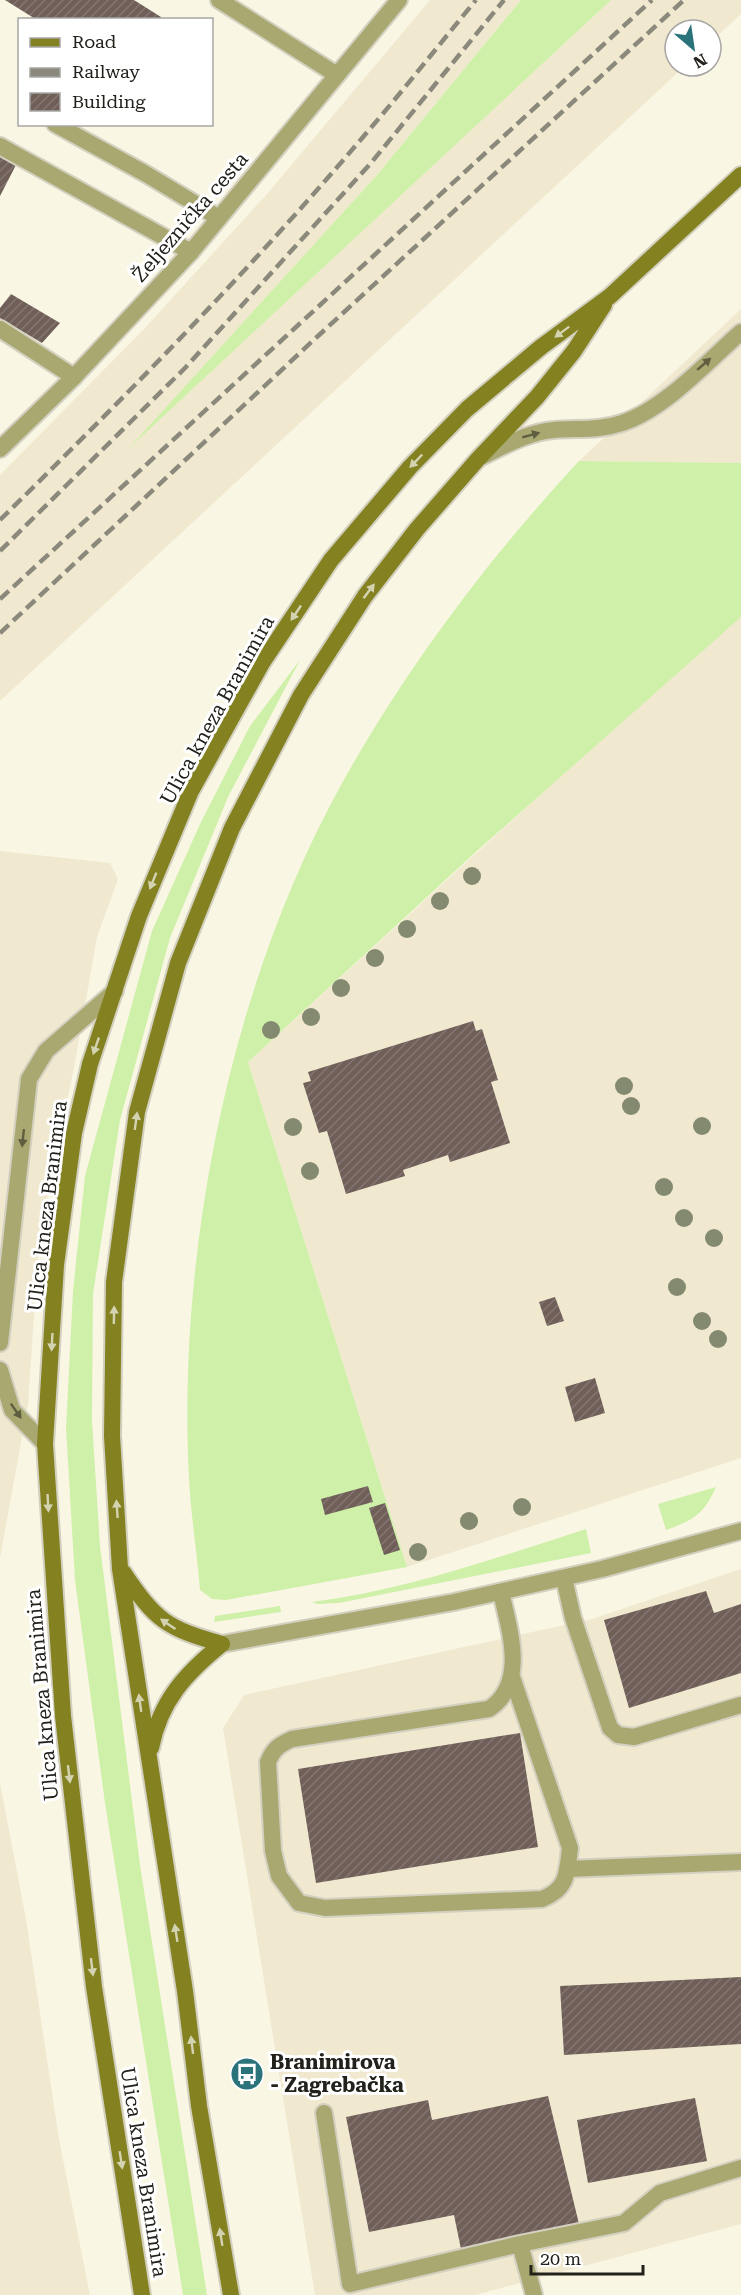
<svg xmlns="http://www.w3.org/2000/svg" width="741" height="2295" viewBox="0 0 741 2295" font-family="'Roboto Serif',serif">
<defs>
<pattern id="building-hatch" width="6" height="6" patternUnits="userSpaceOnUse" patternTransform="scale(1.5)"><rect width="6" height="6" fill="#705f59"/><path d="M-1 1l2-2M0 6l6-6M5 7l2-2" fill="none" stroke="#837672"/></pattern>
</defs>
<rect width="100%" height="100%" fill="#faf6e4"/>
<path fill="#f0e9d0" d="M430,0H521L377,175L135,442L611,0H741V14L711,42V30H675V66H685L0,701V475L143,330L267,194Z
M741,309V463L579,461L642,402Z
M741,611V1458L407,1567L248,1062Z
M0,851L110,863L118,879L97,937L74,1068L50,1181L38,1258L28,1404L0,1558Z
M741,1569V2224L475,2295H315L223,1728L244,1695L592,1619Z
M0,1783L26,1919L59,2139L90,2295H0Z"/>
<path fill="#cff0a9" d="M521,0H611L128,449L377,175Z
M579,461L741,463V617L478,850L248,1062L407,1567L226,1600L212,1599L200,1590C197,1553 191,1516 189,1479C177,1250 230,986 341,785C406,668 488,559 579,461Z
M300,660L228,797L170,938L120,1120L93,1294L92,1421L100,1546L140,1865L207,2295H183L105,1803L75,1580L66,1428L73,1291L85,1176L152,931L201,822L250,726Z
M716,1487C704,1514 694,1520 666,1530L658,1504Z
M586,1529L591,1553L339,1603L318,1604L312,1602C407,1590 495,1558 586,1529Z
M280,1606L281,1612L214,1622L215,1616Z"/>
<path fill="url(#building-hatch)" d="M5,0H134L161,17L160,20H37Z
M0,156L16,165L0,196Z
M11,294L60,323L42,343L0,318V308Z
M473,1021L476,1031L482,1029L498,1080L491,1082L510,1143L450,1162L448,1155L403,1170L405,1176L346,1194L327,1131L319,1133L303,1083L311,1081L308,1072Z
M555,1297L564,1321L547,1326L539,1302Z
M595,1378L605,1413L575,1422L565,1387Z
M368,1486L373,1502L325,1515L321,1499Z
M385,1503L400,1550L384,1555L369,1508Z
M706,1591L714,1613L741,1604V1673L629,1708L604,1620Z
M520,1733L538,1847L316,1883L298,1769Z
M741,1977V2044L564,2055L560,1986Z
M548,2096L579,2224L462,2254L454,2215L369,2232L346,2117L428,2100L432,2120Z
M695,2098L707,2161L588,2183L577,2120Z"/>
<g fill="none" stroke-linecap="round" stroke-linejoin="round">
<defs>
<path id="service" d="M219,0L337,75
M55,124L146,174L219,218
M0,146L191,252
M0,329L74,377
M481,457C504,446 528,432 554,430C577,428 599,431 622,423C665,409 707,362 741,332
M0,1343L29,1079L46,1051L115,991
M0,1370L12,1410L45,1444
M564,1578L573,1618L610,1728L618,1735L634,1737L741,1705
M501,1592C509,1629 528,1683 489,1709L292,1739C279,1745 274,1748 268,1762L273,1851L279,1876L299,1903L325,1908L542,1899C568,1889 567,1873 570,1848L512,1677
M567,1869L741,1862
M324,2113L350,2284L520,2244L534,2295
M520,2244L624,2223L660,2193L741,2168"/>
<path id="minor" d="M222,1644L454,1602L602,1569L741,1531"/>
<path id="tertiary" d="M0,449L74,377L191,252L399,0"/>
<path id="secondary" d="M123,1572C156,1621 166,1628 222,1644
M151,1748C160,1701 186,1673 222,1644
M142,2295L94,1987L63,1716L45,1444L56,1265L74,1133L90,1064L139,916L191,791L262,663L331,560L410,467L467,409L541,347L609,297L741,175
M231,2295L199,2106L185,1991L120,1569L112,1436L114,1282L137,1112L178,963L232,828L301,695L365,596L417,529L478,459L537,397L574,351L604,305"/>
</defs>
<use href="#service" stroke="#d3d0c0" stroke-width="20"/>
<use href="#minor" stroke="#d3d0c0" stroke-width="20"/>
<use href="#tertiary" stroke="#d3d0c0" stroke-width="20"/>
<use href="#secondary" stroke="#d3d0c0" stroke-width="20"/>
<use href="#service" stroke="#a8a870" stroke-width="16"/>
<use href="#minor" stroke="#a8a870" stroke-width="16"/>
<use href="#tertiary" stroke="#a8a870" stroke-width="16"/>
<use href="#secondary" stroke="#848220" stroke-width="16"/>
<path stroke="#8b887c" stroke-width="4.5" stroke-dasharray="12 6" stroke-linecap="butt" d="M0,520C125,397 249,271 363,137C402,92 438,46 476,0
M0,551L185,368L371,163L504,0
M0,599L652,0
M0,633L318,336L684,0"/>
</g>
<g fill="#848a70">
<circle cx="472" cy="876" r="9"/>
<circle cx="440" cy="901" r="9"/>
<circle cx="407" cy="929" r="9"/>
<circle cx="375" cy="958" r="9"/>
<circle cx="341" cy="988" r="9"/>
<circle cx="311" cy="1017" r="9"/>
<circle cx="271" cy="1030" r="9"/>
<circle cx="624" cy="1086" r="9"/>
<circle cx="631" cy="1106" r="9"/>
<circle cx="702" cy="1126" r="9"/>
<circle cx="293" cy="1127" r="9"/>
<circle cx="310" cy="1171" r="9"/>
<circle cx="664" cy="1187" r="9"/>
<circle cx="684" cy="1218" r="9"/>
<circle cx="714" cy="1238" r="9"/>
<circle cx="677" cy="1287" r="9"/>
<circle cx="702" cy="1321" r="9"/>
<circle cx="718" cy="1339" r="9"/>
<circle cx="522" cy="1507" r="9"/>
<circle cx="469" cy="1521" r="9"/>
<circle cx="418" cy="1552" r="9"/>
</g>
<defs><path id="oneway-solid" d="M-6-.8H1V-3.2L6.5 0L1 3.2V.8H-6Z" transform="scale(1.5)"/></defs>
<g fill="#d4d3b1">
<use href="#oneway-solid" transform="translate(562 332) rotate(143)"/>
<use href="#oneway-solid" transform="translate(416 461) rotate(134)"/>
<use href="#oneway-solid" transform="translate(369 591) rotate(-53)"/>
<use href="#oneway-solid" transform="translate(296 613) rotate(124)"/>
<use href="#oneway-solid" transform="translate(153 881) rotate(112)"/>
<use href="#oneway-solid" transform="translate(96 1046) rotate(109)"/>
<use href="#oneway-solid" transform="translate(136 1121) rotate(-82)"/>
<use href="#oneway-solid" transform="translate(114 1315) rotate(-89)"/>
<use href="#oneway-solid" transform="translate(52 1342) rotate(93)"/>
<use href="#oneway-solid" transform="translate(48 1503) rotate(87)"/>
<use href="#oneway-solid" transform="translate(117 1509) rotate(-94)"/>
<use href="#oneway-solid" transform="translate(168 1624) rotate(-146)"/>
<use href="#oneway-solid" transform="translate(140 1703) rotate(-98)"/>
<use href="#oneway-solid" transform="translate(69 1774) rotate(83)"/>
<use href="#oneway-solid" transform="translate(176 1933) rotate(-99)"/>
<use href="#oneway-solid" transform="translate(92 1967) rotate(83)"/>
<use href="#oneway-solid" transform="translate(192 2045) rotate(-97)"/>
<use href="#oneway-solid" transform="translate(121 2160) rotate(81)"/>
<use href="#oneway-solid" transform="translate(221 2237) rotate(-99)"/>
</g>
<g fill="#5f5e41">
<use href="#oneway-solid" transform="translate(704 364) rotate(-41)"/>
<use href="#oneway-solid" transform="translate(531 435) rotate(-15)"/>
<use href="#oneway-solid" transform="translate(23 1138) rotate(96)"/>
<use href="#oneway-solid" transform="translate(16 1411) rotate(55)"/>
</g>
<defs>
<symbol id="bus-disc" viewBox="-11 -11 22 22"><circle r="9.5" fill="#2a737a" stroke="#fff"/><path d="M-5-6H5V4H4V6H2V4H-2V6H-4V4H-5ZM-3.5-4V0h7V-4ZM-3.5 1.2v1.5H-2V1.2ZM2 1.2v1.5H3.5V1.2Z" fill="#fff"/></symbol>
</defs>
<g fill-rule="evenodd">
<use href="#bus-disc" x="228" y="2055" width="38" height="38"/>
</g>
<g text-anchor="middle" stroke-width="6" stroke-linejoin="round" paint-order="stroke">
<g font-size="20" fill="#23211b" stroke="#fff">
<text transform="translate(190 217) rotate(-49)" y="7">Željeznička cesta</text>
<text transform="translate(217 710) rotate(-61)" y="7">Ulica kneza Branimira</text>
<text transform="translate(47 1206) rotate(-83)" y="7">Ulica kneza Branimira</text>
<text transform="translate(42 1695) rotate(-95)" y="7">Ulica kneza Branimira</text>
<text transform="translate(144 2172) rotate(81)" y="7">Ulica kneza Branimira</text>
</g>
<g font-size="20" font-weight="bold" fill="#23211b" stroke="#fff" text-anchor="start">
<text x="270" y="2069">Branimirova<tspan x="270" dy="23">- Zagrebačka</tspan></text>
</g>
</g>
<rect x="18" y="18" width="195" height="108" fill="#ffffff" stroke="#a7a6a4" stroke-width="1.5"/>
<rect x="30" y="38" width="30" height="9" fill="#848220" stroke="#a7a6a4" stroke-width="1.5"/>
<text x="72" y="48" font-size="18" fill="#23211b">Road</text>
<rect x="30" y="68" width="30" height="9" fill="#8b887c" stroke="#a7a6a4" stroke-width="1.5"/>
<text x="72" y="78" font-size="18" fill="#23211b">Railway</text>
<rect x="30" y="93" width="30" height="18" fill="url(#building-hatch)" stroke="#a7a6a4" stroke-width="1.5"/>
<text x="72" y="108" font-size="18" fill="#23211b">Building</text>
<g transform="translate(693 48) rotate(151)"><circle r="28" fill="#ffffff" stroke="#a7a6a4" stroke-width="1.5"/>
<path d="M0-4.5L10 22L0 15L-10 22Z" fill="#2a737a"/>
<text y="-9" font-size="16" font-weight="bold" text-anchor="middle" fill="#23211b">N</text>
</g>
<path d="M531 2265v9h112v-9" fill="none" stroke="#23211b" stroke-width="3"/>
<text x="540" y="2265" font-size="18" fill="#23211b" stroke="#ffffff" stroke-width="4.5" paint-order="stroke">20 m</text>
</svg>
